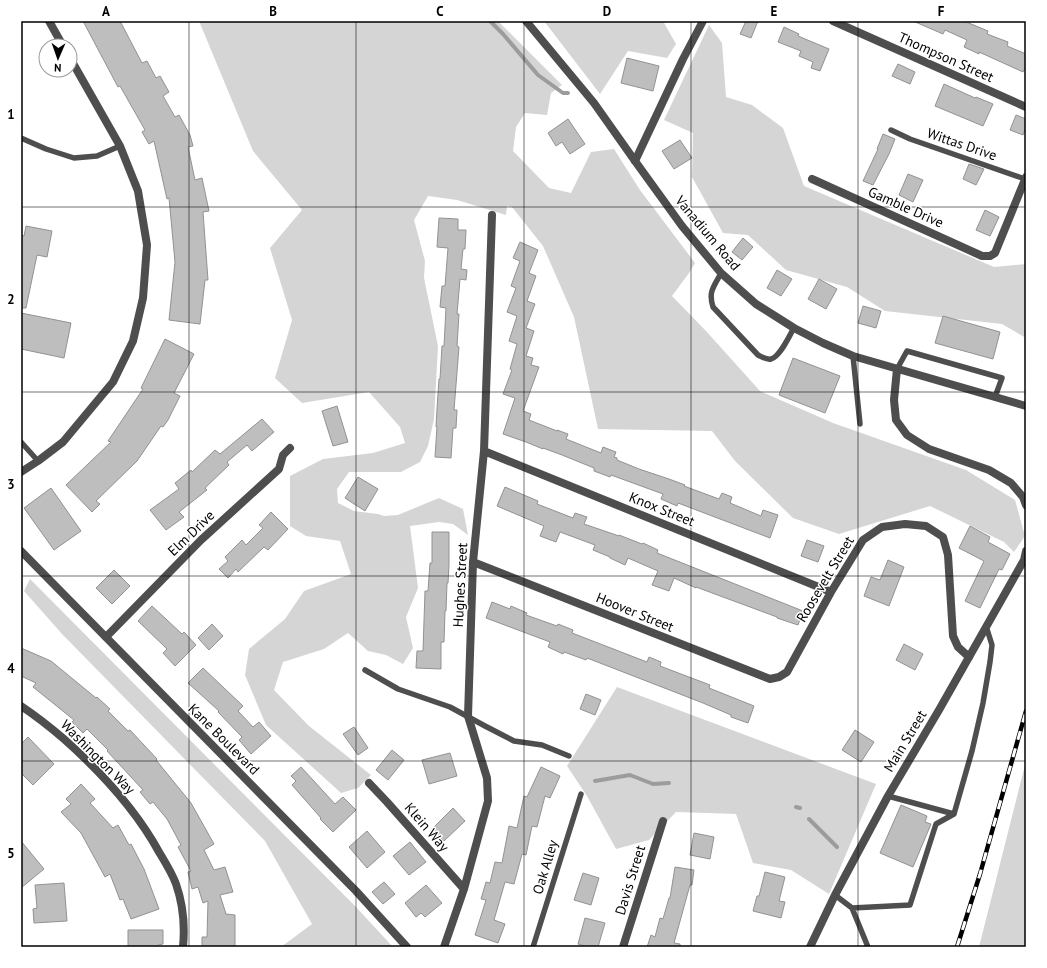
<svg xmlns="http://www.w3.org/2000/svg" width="1047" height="968" viewBox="0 0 1047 968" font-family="'PT Sans',sans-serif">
<rect width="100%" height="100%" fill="#fff"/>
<path fill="#d5d5d5" d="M199,21H498L562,85L551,93L547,115L525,113L516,127L513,151L549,188L571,193L591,152L614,149L640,190L695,263L689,273L672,296L706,331L760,391L833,423L966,470L1015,500L1025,536L1014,552L1004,542L930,506L839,534L793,518L735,461L712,431L598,429L574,317L543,246L512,207L507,206L506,215L457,200L428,196L414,220L425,261L424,278L438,346L434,419L428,446L420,462L401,472H349L337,489L338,503L354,511L378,514L384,516L398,515L439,498L463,509L468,535L453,524L439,522L410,526L418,588L406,617L413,648L403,664L386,655L368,651L348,633L324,649L283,662L274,690L309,726L371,775L358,788L341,793L266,725L245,675L249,649L285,619L304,591L351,574L340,541L306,536L290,526V476L323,459L373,453L405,443L400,427L369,392L302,403L275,378L292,320L270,248L302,210L253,151Z
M544,21H663L676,44L667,58L628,51L600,94Z
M709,25L722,43L726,97L752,105L783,128L804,186L994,267L1026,264V338L1002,324L885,311L847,287L786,270L748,235L723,233L692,177L693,133L664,120Z
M30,579L355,906L393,947H281L312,924L265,841L62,634L24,591Z
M617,687L876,784L829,894L791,870L753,863L736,814L676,812L649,840L616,849L587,796L567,766Z
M1026,761V947H979Z"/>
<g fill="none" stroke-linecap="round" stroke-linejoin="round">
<path stroke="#9c9c9c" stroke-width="4" d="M490,21L503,34L538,75L563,93H568
M595,781L630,775L653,784L669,783
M796,807L800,808
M809,819L837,847"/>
</g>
<path fill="#bebebe" stroke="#929292" d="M83,21H120L142,63L147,61L156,78L160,76L169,92L163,96L175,117L179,115L190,135L193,146L188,147L195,180L202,178L209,211L203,212L208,280H205L200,324L169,320L175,262L169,198L167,199L154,141L149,144L142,132L145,130L120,86L118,87Z
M746,21H758L751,38L740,34Z
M913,21H964L988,31L987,34L1008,42L1007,46L1026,54V66L1023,72L979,52V54L964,47L967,40L945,30L943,34Z
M784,27L799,34L798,36L829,49L820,71L811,68L813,62L799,56L801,51L778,42Z
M627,58L659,66L653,91L621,83Z
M898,64L915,72L910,84L892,76Z
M944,84L975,98L976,97L993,104L983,126L935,106Z
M1016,115L1026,119V127L1023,135L1010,130Z
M568,119L585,144L570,154L562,142L556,146L548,133Z
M883,134L895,139L889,154L873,185L863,181L878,149H877Z
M680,140L692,158L674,169L662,151Z
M969,164L984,169L976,185L963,179Z
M908,174L923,180L913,202L899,195Z
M985,210L999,217L990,236L976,230Z
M439,218L458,219V230H466L465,249H463L461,269L467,270L466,280L460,279L457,314H459L457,346L459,347L454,410H457L456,428H453L451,458L435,457L437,427H436L437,409L439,379H440L442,346H444L446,308L440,307L442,286H445L448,248L437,247Z
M26,226L52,231L47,257L37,255L26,308H21V235L24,236Z
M743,238L753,247L742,260L732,252Z
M520,242L538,250L529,273L536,276L527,301L535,304L526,328L534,331L526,356L533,358L531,365L539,367L523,411L531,414L529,420L557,431V430L568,434L566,439L601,453L603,447L616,452L614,457L617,458V460L639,469L669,479L685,485L684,486L719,499L722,493L732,497L730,503L761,516L763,510L778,515L770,538L678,503L677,506L661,499L663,494L611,475L610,477L594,471V468L562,455L543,448V449L526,442L503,434L515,398L503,394L512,370L510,369L517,344L509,341L517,316L507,312L516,288L511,286L520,261L513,258Z
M777,270L792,279L781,296L767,288Z
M819,279L837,289L826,309L808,299Z
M863,306L881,311L876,328L858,323Z
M21,313L71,323L64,358L21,349Z
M943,316L1000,332L993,359L935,343Z
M165,339L194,354L174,393L180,396L168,420L163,427L161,426L137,461L96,501L100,504L92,512L66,485L111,442L108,441L143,389L141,388Z
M793,358L840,376L825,413L779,395Z
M337,406L348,442L333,446L322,411Z
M262,419L274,432L252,451L247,445L227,462L229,465L205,488L207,490L179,512L184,517L166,530L150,510L179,489L175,483L191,470L192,472L215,450L220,454Z
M358,477L378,489L365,511L345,498Z
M505,487L538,501L537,504L573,518L575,513L587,517L584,524L619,536V535L642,544L643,543L658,550L657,553L803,611L798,625L777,618V617L696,587V588L674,578L669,591L652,585L658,571L628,558L625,565L610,558V557L593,550L595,545L560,532L556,542L540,536L544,526L497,506Z
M51,488L81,531L54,550L24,508Z
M271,512L288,529L268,550L264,547L238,572L236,569L228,578L219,569L228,561L225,557L242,540L246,545L263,528L259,525Z
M970,526L990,537L988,542L1010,554L1002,570L999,569L980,608L965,601L984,561L959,548Z
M432,532H449V564L448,583H447L446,611H445L444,642H441V669L416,668L417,651H423L425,591H428L430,563H432Z
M807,540L824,546L818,562L801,556Z
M888,560L904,567L889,606L864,596L871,577L880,580Z
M114,570L130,586L112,604L96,588Z
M492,602L510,609L511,606L527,613L526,615L557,626L558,624L573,630L572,633L647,662L649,657L661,662L660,666L710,685L709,688L754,706L748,723L731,717V715L703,703L618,670L587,658L586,660L564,652L563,654L548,647L550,642L486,618Z
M152,606L182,634L184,632L196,645L175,666L163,653L167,649L138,621Z
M212,624L223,636L209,650L198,638Z
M904,644L923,654L915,670L896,660Z
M21,648L51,661L96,698L97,697L110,709L108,711L128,731L130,730L157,759L156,760L191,803L214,844L204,850L214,870L225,867L233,892L220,895L226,914L235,915V947H202V937H207L208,901L203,903L198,887L192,889L188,872L191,871L178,847L181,845L167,819L153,802L150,804L140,792L143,790L107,751L108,750L87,729L83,733L72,722L74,720L33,687L36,683L21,676Z
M203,668L243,706L238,711L253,727L259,722L271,736L251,754L239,740L242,737L218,712L219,711L188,683Z
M586,694L601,700L595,715L580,709Z
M354,727L368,748L358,755L343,734Z
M855,730L874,742L861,762L842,750Z
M28,737L54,764L33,785L21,773V744Z
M392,750L404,760L388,780L376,770Z
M450,753L457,776L429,784L422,760Z
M301,767L335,804L343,797L356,810L333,832L320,819L321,818L292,785L296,781L291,776Z
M541,767L560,776L550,798L545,796L537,827L532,826L526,855L522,854L514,884L505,882L494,920L505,924L498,943L475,935L486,900L481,899L486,882L490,883L495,862L502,863L509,826L517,828L524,796L527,797Z
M81,784L95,799L90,803L113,828L118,825L129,845L131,844L144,869L159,909L131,919L123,899L120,900L110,874L105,877L81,833L61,812L71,804L66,799Z
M901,805L927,816L925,822L931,824L913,867L880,853Z
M453,808L465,821L444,841L432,829Z
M367,831L385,852L367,868L349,847Z
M694,833L714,837L710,859L690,855Z
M21,841L44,869L21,888Z
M410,842L426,862L409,875L393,856Z
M675,867L694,870L692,885H690L674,943L680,944V947H647L651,935L655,937L660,918L663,919L669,898H670Z
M765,872L785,877L779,901L785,902L781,918L753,911L757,896H759Z
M583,873L599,878L591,905L574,900Z
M384,882L395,894L383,904L372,892Z
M64,883L67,921L34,923L33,909L37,908L35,885Z
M426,885L442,903L425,917L421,913L416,917L405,903Z
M585,918L605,923L598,947H588L578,944Z
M128,930H163V944L158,945V947H128Z"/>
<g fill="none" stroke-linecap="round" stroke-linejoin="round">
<path stroke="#4e4e4e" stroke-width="5.5" d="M891,130L910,139L1025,179
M21,138L46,149L74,158L97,156L120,146
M721,273C714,287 708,291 713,307L758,355C762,357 766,360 771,359C780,357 789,336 794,328
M853,356L860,424
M897,369L907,351L1002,378L995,397
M21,442L38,461
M365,670L398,689L450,707L485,726L514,741L542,745L569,756
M888,796L954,814
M835,895L852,908L868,947
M852,908L910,905L936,824L954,814L972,751L983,703L990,662L992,645L986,626
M533,947L581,794"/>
<path stroke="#4e4e4e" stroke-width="8" d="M49,21L63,46
M833,21L1026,107
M635,161L683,59L703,21
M812,179L982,256H990L995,253L1026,177
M484,451L831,592
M21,472L38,461L63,442L113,382L133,341L143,298L147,245L138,191L120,146L70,58
M473,562L770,679L779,677L787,672L831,592L863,540L882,527L905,524L926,526L943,537L948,555L953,636L958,647L969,657
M106,637L201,540L279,469L283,455L290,448
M21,706C36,716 50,727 64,739C101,772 135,808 159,852C165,862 172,873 176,884C183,904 185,926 183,947
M369,783L387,802L464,889
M444,947L464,889L488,801L487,778L468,716L473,562L484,451L492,215
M623,947L663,821"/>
<path stroke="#4e4e4e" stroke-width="8" d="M526,21L594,103L635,161L682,226L721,273L756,304L794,328L823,343L853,356L1026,406
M897,369L894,400L896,420L907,435L929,449L989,470L1011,483L1023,497L1026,505
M21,551L356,891L407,947
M810,947L835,895L888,796L939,710L1024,560L1026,551"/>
<defs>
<path id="rail" d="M957,947L980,874L1026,711"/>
</defs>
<use href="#rail" stroke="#000" stroke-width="4.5"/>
<use href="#rail" stroke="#fff" stroke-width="3" stroke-dasharray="9" stroke-linecap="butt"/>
</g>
<path fill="none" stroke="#000" stroke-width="1" stroke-opacity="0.55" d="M189,21V947M356,21V947M524,21V947M691,21V947M858,21V947M21,207H1026M21,392H1026M21,576H1026M21,761H1026"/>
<g text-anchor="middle" stroke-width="3" stroke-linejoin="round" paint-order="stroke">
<g font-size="14" fill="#000" stroke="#fff">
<text transform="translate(946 57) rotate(24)" y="5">Thompson Street</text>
<text transform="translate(962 144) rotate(19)" y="5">Wittas Drive</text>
<text transform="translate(906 207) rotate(24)" y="5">Gamble Drive</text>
<text transform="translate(708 233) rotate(50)" y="5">Vanadium Road</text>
<text transform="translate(662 509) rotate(22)" y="5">Knox Street</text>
<text transform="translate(191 533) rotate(-44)" y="5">Elm Drive</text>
<text transform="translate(825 579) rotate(-59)" y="5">Roosevelt Street</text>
<text transform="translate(460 585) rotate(-87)" y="5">Hughes Street</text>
<text transform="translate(635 612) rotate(22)" y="5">Hoover Street</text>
<text transform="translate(224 739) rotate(45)" y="5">Kane Boulevard</text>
<text transform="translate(905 741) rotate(-59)" y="5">Main Street</text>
<text transform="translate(98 757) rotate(45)" y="5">Washington Way</text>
<text transform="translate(427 827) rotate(49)" y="5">Klein Way</text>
<text transform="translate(545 867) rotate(-73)" y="5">Oak Alley</text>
<text transform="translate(630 880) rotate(-73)" y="5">Davis Street</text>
</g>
</g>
<rect width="1047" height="968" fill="none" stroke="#ffffff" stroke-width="44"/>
<g transform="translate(58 58) rotate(182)"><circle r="19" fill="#ffffff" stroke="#999999"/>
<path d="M0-3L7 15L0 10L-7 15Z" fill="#000000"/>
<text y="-6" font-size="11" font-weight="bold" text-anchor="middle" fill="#000000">N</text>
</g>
<rect x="22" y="22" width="1003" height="924" fill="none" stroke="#000" stroke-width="1.5"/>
<g font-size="13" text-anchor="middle" font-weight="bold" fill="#000">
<text x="106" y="16">A</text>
<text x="273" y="16">B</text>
<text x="440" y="16">C</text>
<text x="607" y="16">D</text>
<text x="774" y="16">E</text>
<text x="941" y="16">F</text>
<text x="11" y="119">1</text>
<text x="11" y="304">2</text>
<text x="11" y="489">3</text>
<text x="11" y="673">4</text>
<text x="11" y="858">5</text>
</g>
</svg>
